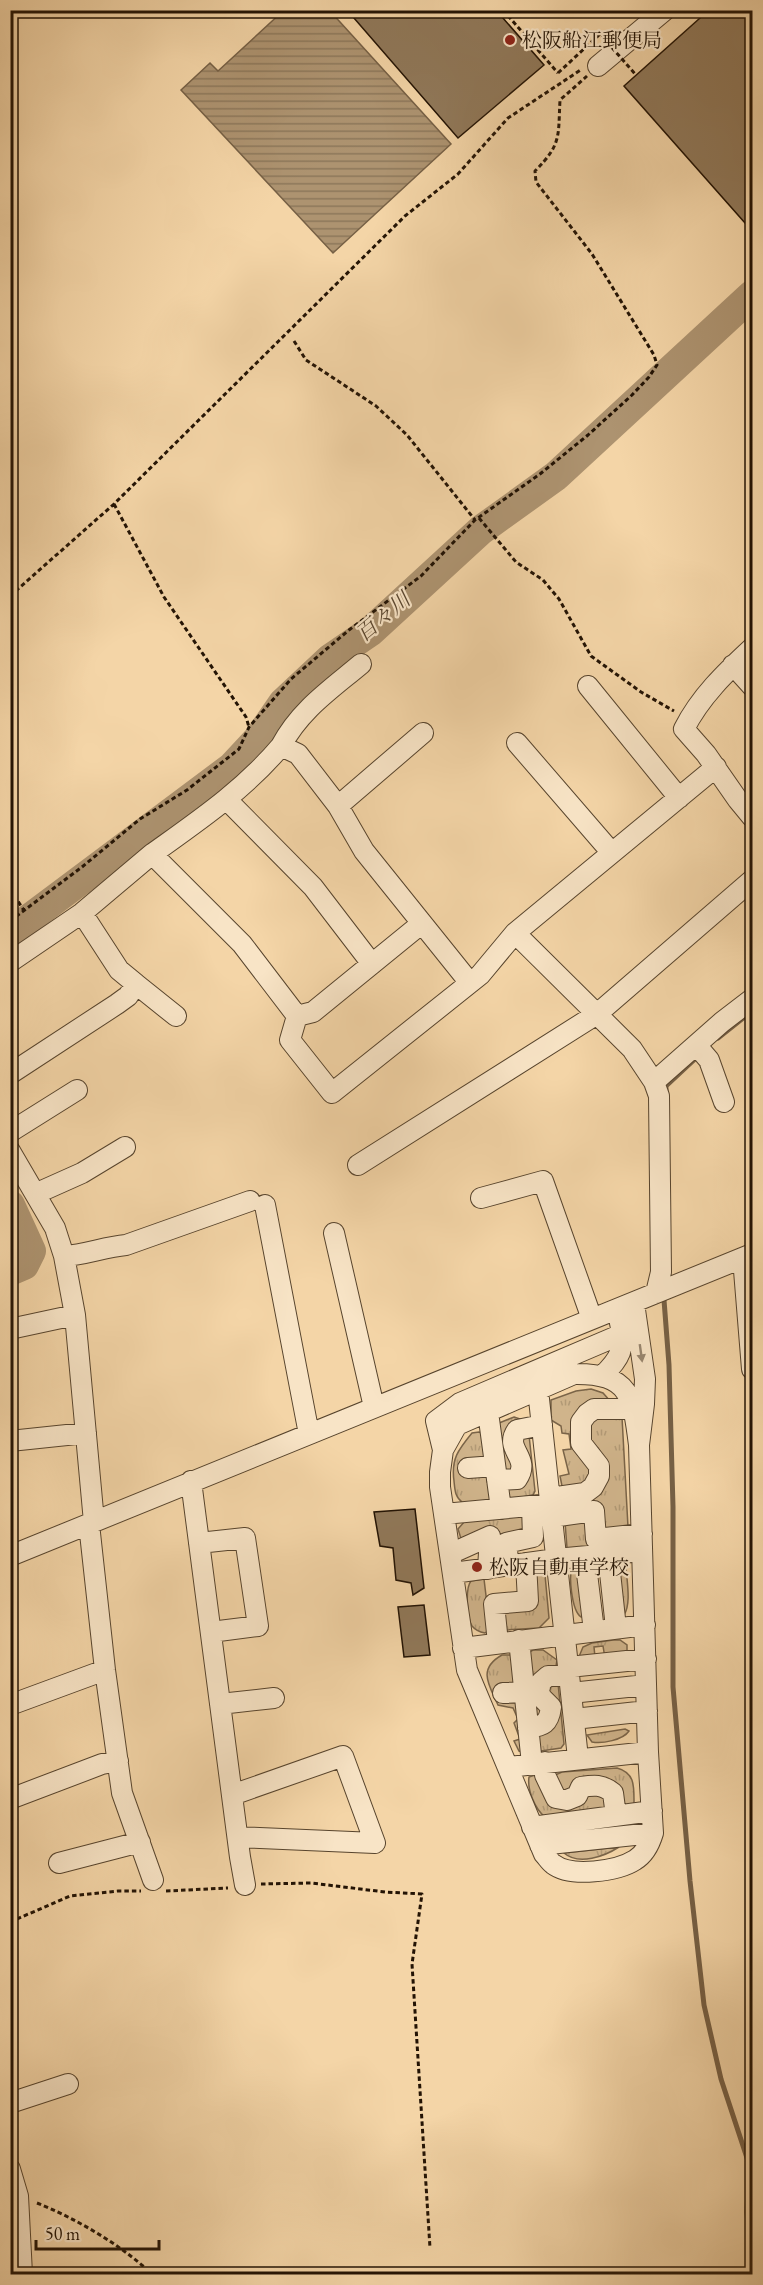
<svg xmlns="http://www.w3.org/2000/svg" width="763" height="2285" viewBox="0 0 763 2285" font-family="'EB Garamond','Noto Serif JP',serif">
<defs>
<pattern id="grass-tufts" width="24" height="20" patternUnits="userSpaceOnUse" patternTransform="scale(1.5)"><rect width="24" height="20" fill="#d0b48b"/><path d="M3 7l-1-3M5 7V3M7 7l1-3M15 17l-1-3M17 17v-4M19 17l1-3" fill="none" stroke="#b29a76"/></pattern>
<pattern id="water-rules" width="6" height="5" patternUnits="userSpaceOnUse" patternTransform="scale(1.5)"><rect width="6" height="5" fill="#ad9370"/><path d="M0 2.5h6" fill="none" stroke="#8c775a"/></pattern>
</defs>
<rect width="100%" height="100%" fill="#f4d5a7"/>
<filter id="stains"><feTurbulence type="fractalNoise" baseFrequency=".00333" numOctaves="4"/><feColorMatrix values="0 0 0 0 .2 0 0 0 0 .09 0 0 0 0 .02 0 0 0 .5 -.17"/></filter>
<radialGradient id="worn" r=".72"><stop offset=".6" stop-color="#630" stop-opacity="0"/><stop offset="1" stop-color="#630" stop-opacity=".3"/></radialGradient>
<path fill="url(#grass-tufts)" stroke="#7a6448" stroke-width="1.5" d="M591,1389L603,1393L611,1402L584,1408L593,1469L587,1484L563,1491L560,1476L569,1474L563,1450L571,1449L569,1434L562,1433L561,1426L551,1420V1400L576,1391Z
M514,1417L526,1421L517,1471L503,1472L499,1423Z
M597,1417H622L628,1527L601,1534L563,1502L590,1499L603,1457L598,1448L590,1443L586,1427Z
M479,1432L484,1434L491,1500L463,1503C455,1497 455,1491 454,1481C451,1459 458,1450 472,1433Z
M529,1435L535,1491L533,1495L512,1499L509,1498L506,1491L510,1484L515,1444Z
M522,1513L527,1534L500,1539L493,1529L462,1542L458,1529L465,1521Z
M590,1516L594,1544L627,1540L570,1551L567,1548L565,1522Z
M616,1560L623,1561L626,1564C626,1578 632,1603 624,1615Z
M574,1564H579L580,1600L586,1601L587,1617H581C572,1611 567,1573 574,1564Z
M536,1570L545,1575L549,1618L539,1628L505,1630L499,1610L534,1605Z
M484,1579L490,1629L485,1633C480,1632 476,1631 472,1626C467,1618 465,1588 471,1581Z
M613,1640H620L627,1645V1653L605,1658L603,1646L594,1647L595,1657L578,1659L583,1647L592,1643Z
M533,1650H543L557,1660L556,1666L553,1671L544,1674L547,1713L535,1722L528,1653Z
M502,1655H512L519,1698L523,1752L519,1751L514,1741L520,1739L514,1723L518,1719L513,1708L498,1705C489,1685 477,1669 502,1655Z
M558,1683L564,1744L561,1748L541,1751L537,1749L546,1686Z
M625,1729L629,1731C623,1740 602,1744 592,1742L587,1735Z
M617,1768C635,1773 634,1786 634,1803L629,1807L622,1806L618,1789L566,1793L557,1791L553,1776L562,1772Z
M535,1775L546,1797L600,1791L610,1808L545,1817C535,1809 527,1790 529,1777Z
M619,1847C605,1856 579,1866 564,1853Z"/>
<path fill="url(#water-rules)" stroke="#766045" stroke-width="1.5" d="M283,11H330L451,144L333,253L181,90L210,63L218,71Z"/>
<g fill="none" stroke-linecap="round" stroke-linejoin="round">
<path stroke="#766045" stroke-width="5" d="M718,1038L752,1011
M666,1093V1086L696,1058
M664,1300L669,1365L673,1507V1687L690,1881L704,2005L721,2079L749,2164L747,2212L752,2274"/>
<path stroke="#ad9370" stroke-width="30" d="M10,933L232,767L259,738L283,703L330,659L371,631L481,530L556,476L752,295
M10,1205L31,1251L24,1265L10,1271"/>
</g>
<path fill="#907859" stroke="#231304" stroke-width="1.5" d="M347,10H496L544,65L458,138Z
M709,10H739L753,26V232L624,86Z
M415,1509L424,1588L413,1595L411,1583L396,1580L393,1548L380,1546L374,1512Z
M424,1605L430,1655L404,1657L398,1607Z"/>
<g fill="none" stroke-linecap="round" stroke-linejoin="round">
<defs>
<path id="minor" d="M598,66L665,10
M752,648C726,672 700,697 684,729L706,754L738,800L752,817
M733,665L752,686
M588,686L679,798
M517,743L612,853
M281,746C300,710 330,690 361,664
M227,800L313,887L372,964
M338,806L423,733
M152,854C198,821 244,790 281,746L298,754L338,806L364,851L470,983
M515,933L632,1049L654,1082L722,1022L752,999
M10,962L82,913L152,854L242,944L297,1016L290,1040L332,1093L480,975L515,933L716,767
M136,984L176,1016
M297,1016L313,1012L421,924
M697,1046L709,1060L724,1102
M10,1074L117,1004L128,996L136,984L119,970L82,913
M654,1082L659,1096L661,1272L656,1293
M10,1132L77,1090
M10,1151L55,1228L64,1256L75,1315L94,1522
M358,1165L597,1014L752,880
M35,1194L82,1173L125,1147
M481,1198L543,1181L592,1319
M265,1205L309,1434
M334,1233L374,1407
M64,1256C85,1255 104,1247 126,1245L250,1201
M743,1258L752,1369
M634,1303L645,1379L644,1404L639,1445L648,1752L653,1833C650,1843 645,1854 635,1860C618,1871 571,1878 553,1864C550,1862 547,1857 544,1854L467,1670L440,1487V1472L443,1450L457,1425L574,1374C630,1373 633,1397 639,1445
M10,1329L75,1315
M602,1376C620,1359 626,1348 620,1323
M538,1390L578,1758
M488,1412L501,1509
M10,1441L86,1433
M443,1450L436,1421L460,1403L622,1334
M468,1468L495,1466
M497,1480L517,1479C532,1457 503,1450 517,1430L542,1425
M191,1481L240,1857L245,1885
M550,1498L585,1493L593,1487L599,1476V1466L581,1443V1422L587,1414L594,1409H635
M444,1514L551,1504
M552,1517L594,1511L596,1539L642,1534
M89,1524L105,1670L122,1793L153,1880
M199,1543L245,1538L258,1626L211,1632
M450,1554L490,1536L488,1569
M608,1554L616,1628
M10,1556L752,1254
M585,1557L594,1631
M509,1566L506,1543L533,1537L532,1506
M453,1573L556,1559L642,1551
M519,1640L532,1764
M498,1643L494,1604L528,1601L526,1563
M463,1648L645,1625
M569,1667L646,1659
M503,1693L524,1692
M571,1693L646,1685
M220,1704L274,1698
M10,1705L105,1670
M574,1719L647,1711
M528,1728C543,1726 549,1724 551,1707L541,1697L539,1691L541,1682L548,1676H569
M545,1762V1775L556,1798L567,1800L577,1796L581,1787C594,1785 602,1784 613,1793L616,1816
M508,1767L648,1752
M232,1795L343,1756L375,1843L238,1837
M10,1799L102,1764L118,1761
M532,1827L652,1811
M540,1845L653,1833
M59,1863L140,1842
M10,2103L68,2084
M10,2169L18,2196L22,2274"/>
</defs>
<use href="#minor" stroke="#57442d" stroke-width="22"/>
<path stroke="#231304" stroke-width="3" stroke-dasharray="4.5 3" stroke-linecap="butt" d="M503,10L558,73
M294,341L306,360L376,406L407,435L475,520
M114,504L164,597L246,717L249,727
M479,518L516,562L543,580L559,599L591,656L641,692L674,711
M10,596L114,504L405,216L458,174L508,118L582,69
M10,889L25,912
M10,921L82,867L140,819L187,790L239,749L249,727L291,679L349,630L421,576L475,520L540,474L588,435L632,395L649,377L657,365L654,355L592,254L536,182L535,171C562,144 558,136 560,100L587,76
M261,1884L311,1883L385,1892L422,1894L412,1964L430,2248
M166,1891L228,1888
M10,1922L70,1896L118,1891H141
M37,2203C77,2219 121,2245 152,2274"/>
<use href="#minor" stroke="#f8e4c6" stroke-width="20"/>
<path stroke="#231304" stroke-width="3" stroke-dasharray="4.5 3" stroke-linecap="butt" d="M558,73L600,34L636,75"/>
</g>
<defs><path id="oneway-solid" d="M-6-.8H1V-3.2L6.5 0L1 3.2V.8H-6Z" transform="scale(1.5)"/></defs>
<use fill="#98866f" href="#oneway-solid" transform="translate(641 1353) rotate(82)"/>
<g fill="#8f2418" stroke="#f8e4c6" stroke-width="2">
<circle cx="510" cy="40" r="6"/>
<circle cx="477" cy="1567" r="6"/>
</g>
<g text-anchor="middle" stroke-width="4.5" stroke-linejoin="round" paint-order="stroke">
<g font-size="20" fill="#231304" stroke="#f8e4c6" text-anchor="start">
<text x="522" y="47">松阪船江郵便局</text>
<text x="489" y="1574">松阪自動車学校</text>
</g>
<g font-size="21" font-style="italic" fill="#5a462f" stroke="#f8e4c6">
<text transform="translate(383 617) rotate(-40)" y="7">百々川</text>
</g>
</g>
<rect width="763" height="2285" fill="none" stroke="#f4d5a7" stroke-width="36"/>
<rect x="12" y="12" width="739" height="2261" fill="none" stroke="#231304" stroke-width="3"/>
<rect x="18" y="18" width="727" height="2249" fill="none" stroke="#231304" stroke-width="1.5"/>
<path d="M36 2240v9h123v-9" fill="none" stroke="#231304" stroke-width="3"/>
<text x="45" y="2240" font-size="18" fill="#231304" stroke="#f8e4c6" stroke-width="4.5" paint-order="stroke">50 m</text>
<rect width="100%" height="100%" filter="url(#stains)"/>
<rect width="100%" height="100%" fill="url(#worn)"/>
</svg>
